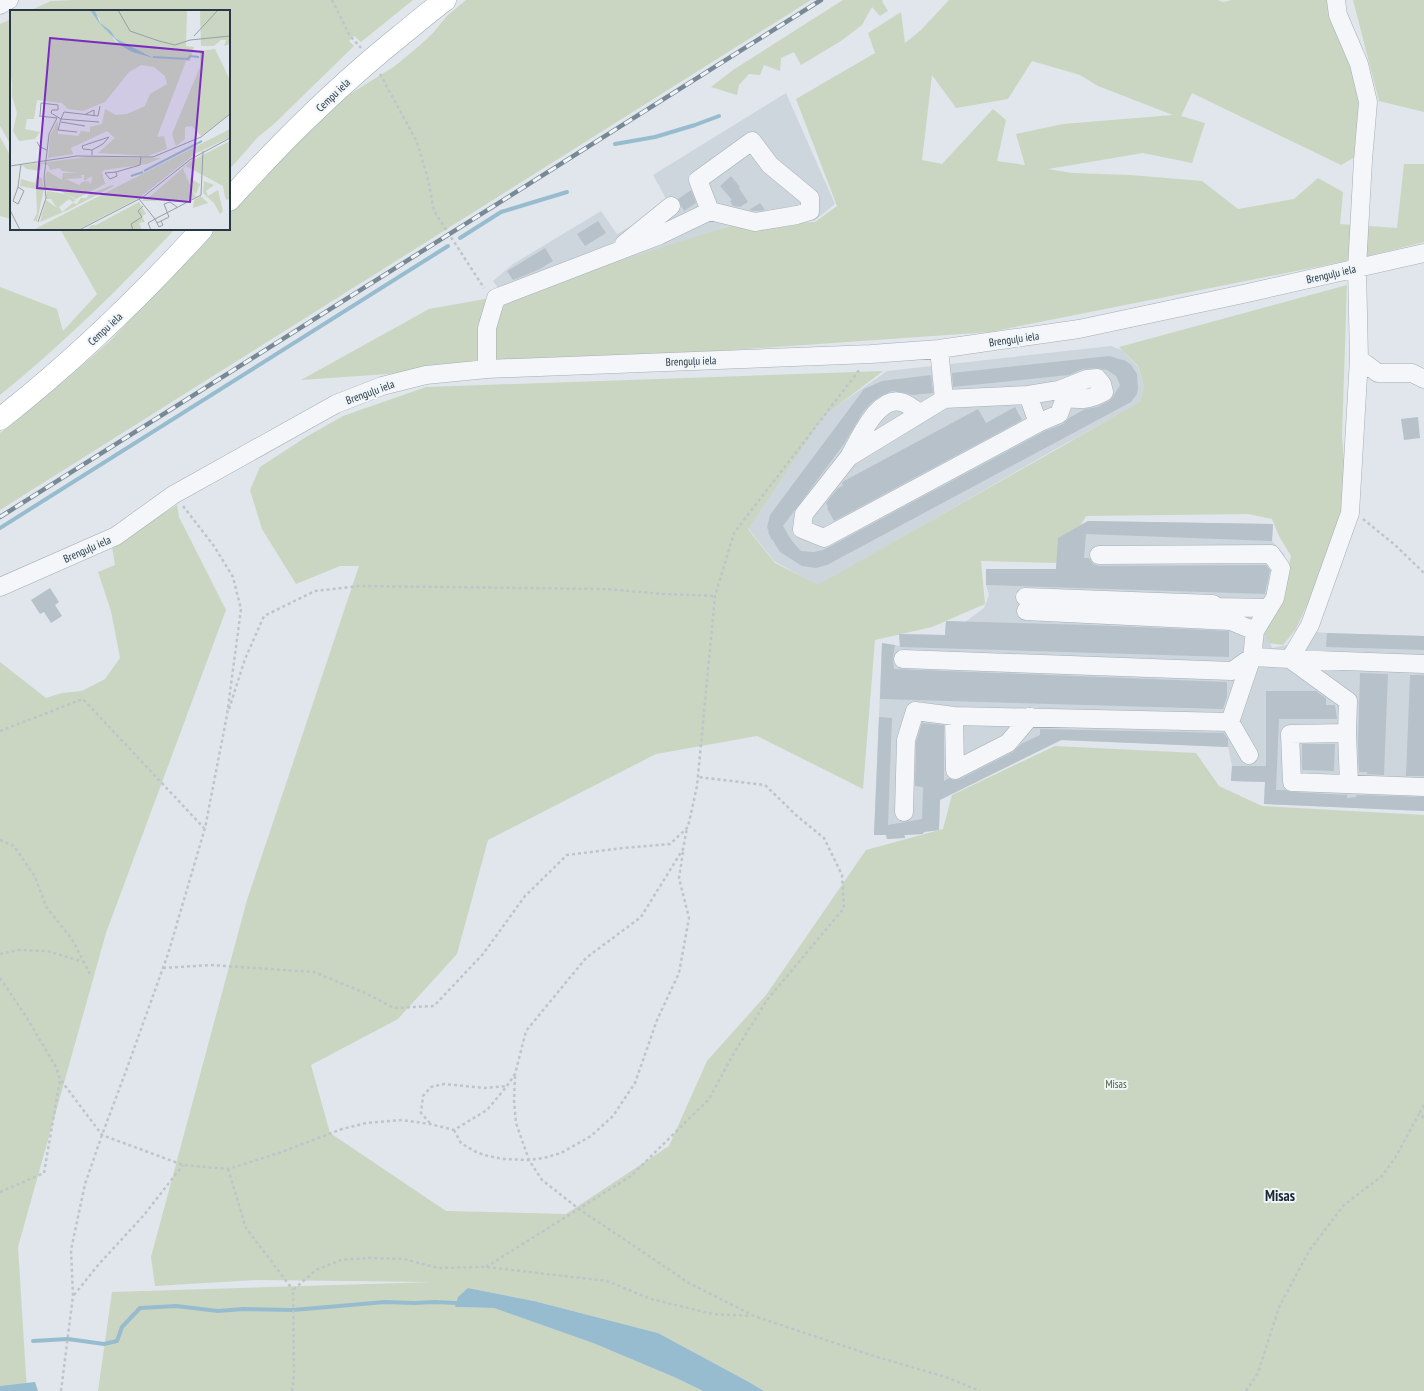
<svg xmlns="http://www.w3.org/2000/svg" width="1424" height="1391" viewBox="0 0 1424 1391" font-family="'PT Sans Narrow',sans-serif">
<rect width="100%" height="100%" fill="#e0e6eb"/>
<path fill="#ced6dd" d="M786,93L835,204L814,221L732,224L551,291L505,298L493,281L513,264L601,211L617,234L669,204L653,175Z
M1111,346L1122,350L1138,367L1144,386L1140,403L1052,451L818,586L774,561L748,528L823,416L887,371Z
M1088,521L1273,524L1272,541L1284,554L1286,568L1265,629L1272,648L1292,644L1303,628L1316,632L1327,633L1424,636V811L1264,804L1265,782L1231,781L1232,766L1228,747L1062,740L940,799L939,830L924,832L923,834L905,835V838L887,839L886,835H874L882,643L900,646L899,634L945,635L946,621L965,622L984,608L989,595L986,585V569H1056L1058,538Z"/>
<path fill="#cad6c1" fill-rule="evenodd" d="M74,0H413L361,42L354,36L349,41L354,46L274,124L258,137L229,170V11H29L51,1Z
M466,0H811L0,510V433L40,401L109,342L215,229H229V213L254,186L342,99L395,66L419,46L433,33L447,16Z
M843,0H883L882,1L888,11L880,16L872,7L862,25L841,41L801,65L794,52L781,58L780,71L764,65L760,75L749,74L739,85L737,95L711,87L733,70Z
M949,0H1218L1223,2L1232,0H1335L1361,77L1357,156L1341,165L1192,93L1181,116L1205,123L1192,163L1143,153L1048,169L1072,173L1130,175L1202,181L1238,209L1294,199L1318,178L1343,192L1340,224L1397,228L1404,164H1424V242L1361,258L990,332L301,380L429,309L519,293L732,225L815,222L837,206L796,99L875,53L868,33L901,12L905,43L921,30ZM1032,61L1080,75L1098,86L1173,115L1063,124L1016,134L1025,165L997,161L1006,120L993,109L942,164L922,160L932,75L956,108L1008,99Z
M1353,0H1424V112L1379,101Z
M11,19V145L0,126V24Z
M0,137L11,157V219L0,216Z
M60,229H175C120,288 63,344 0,395V287L57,309L63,331L97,294Z
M1347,285L1342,436L1347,500L1323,570L1296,629L1283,645L1268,643L1264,632L1280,607L1291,556L1279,536L1272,519L1248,514L1086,516L1059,563L981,561L985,604L932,627L875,640L863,789L757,736L656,754L488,840L457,954L398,1019L311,1065L330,1133L446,1211L566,1214L669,1146L707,1061L766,995L866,850L943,829L952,795L1055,746L1196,753L1219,786L1262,806L1424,815V1391H764L749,1382L658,1333L534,1301L468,1288L455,1307L494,1308L593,1343L674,1377L703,1391H98L112,1292L433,1282L258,1280L155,1286L151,1257L247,900L359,566H340L296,584L262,529L250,490L260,467L306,437L343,416L426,387L883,371L824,416L748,529L775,563L818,585L1140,402L1144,386L1138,366L1119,347Z
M177,505L179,517L226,610L106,933L18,1247L27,1391H0V662L46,698L62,693L82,691L105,679L120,658L111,611L98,572L115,565L112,546Z"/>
<path fill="#98bccf" d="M468,1288L534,1301L658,1333L749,1382L764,1391H703L674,1377L593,1343L494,1308L455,1307L458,1297Z
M35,1382L38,1391H0V1386Z"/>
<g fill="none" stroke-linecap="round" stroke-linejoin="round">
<path stroke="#98bccf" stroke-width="4" d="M615,144L655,137L695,125L719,116
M460,238L501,212L567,192
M0,528L448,246
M33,1341L68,1339L104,1344L117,1341L122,1327L140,1308L176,1306L218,1311L243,1309L293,1310L385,1302L414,1303L435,1302L456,1303"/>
</g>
<path fill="#b7c1c9" d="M731,176L740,187L739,188L748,202L740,207L733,206L730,201L732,200L720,186Z
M691,190L696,203L684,211L678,199Z
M760,203L765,210L755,211L749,210Z
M598,221L606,233L585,246L577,234Z
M545,248L553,261L538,270L513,280L507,271Z
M1109,356L1126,361L1131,365L1137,374L1138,388L1137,394L1131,402L827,565L816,568L802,566L780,552L772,539V540L768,532H769L767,527L770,515L864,389L882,381L931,375L933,393L912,395L906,393L892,391L880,396L871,403L863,412L844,444L783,526L792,541L801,551L814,552L823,550L829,547L1043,432L1063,424L1069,418L1085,409L1097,407L1109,401L1112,398L1120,385L1116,376L1107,370L1096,368L1083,369L1069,375L953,387L952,373Z
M1015,407L1022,420L834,521L827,508L828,507L826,503L838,488L843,486L842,483L844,481L978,409L986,423Z
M1418,417L1420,438L1404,440L1401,419Z
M1088,521L1273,524L1272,541L1086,534L1084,558H1089L1093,564L1099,566L1266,565L1270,570L1265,594L986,585V569H1056L1058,538Z
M50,588L59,602L55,605L62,616L51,623L44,612L40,614L31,600Z
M946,621L1091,625L1229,631V657L900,647L899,634L945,635Z
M1327,633L1424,636V650L1326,647Z
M882,643L895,645L893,659L894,669L1227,682V697L1223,709L880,699Z
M1360,673L1388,674L1384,775L1367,774V772H1359L1358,743Z
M1410,675H1424V776H1406Z
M1266,691H1316L1326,698V705H1335L1337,718V719H1279L1276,790H1285L1292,792L1347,795V798L1356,797V795L1424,797V811L1264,804L1265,782L1231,781L1232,766H1266Z
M879,717L892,718L888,825L922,819L923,787L915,786L916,742L922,723L944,725V781L949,778L954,780L960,779L1013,752L1021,744L1040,735V729L1224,733L1228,739V747L1061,740L940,800L939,830L924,832L923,834L904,835L905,838L887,839L886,835H874Z
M1302,744H1335L1334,771L1302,770Z"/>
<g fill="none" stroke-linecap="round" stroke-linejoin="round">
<defs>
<path id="minor" d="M1336,0L1338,15L1359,64L1368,102L1363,160L1357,268L1359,359L1350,513L1310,625L1290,659L1424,664
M0,5L9,0
M624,244L671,206
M939,349L944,399L849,457L804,514L802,529L824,538L1038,423L1028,395L944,399
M1359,359L1378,373H1412L1424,379
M487,369V328L496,298L660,235L710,211L698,180L752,141L770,165L810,198V211L797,215L755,222L710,211
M1059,390L1087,379L1097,378L1102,384L1104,392C1089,400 1082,400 1065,398
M1028,395L1059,390L1065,398L1059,414L1038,423
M850,455C860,438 879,392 904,403C909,405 915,410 920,413
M1099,555L1271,554L1281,568L1275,598L1255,631L1252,657L1290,659L1348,701L1347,733L1290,734L1292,782L1424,787
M0,587L116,536L173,495L336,404L382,386L426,375L487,369L871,354L939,349L1079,329L1243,294L1424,253
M1025,597L1213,604L1231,621
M1216,607L1269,608
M1026,611L1231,621L1255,631
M903,659L1232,671L1252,657L1230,722L954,716L915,711L906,740L904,812
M954,716L955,770L1008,743L1030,717
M1230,722L1249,755
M1347,733L1349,784"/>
<path id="major" d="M229,200C282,141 339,85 400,36C415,24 430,11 445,0
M0,419C74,361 139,298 202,229"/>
</defs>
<use href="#minor" stroke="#a5aeb6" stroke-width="19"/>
<use href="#major" stroke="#9eadb8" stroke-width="23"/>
<path stroke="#bfc4ca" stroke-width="2.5" stroke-dasharray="3 3" stroke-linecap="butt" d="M332,0L350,36L361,48
M380,74L417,142L428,179L434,211L484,288
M1363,519L1395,545L1424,573
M229,709L245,659L264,616L315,591L359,586L607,589L663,594L715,596
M0,731L83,699L204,828
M0,840L14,846L35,877L47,908L72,939L90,974
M0,954L19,950L47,951L84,962
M163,968L211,965L314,972L365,993L394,1008L434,1006L483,954L525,896L567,855L623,848L670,844L688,827L697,786L715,596L734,533L860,369
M0,978L27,1018L56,1067L60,1079L102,1135L183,1165L228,1169L279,1153L342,1129L366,1123L402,1120L430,1124L454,1130L487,1110L507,1086L515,1074L526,1031L586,958L641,917L683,849L687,828
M515,1076L514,1101L516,1123L529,1160L542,1180L579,1209L689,1283L754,1316L877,1357L946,1377L980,1391
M1424,1105L1420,1112L1424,1119
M430,1123L421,1113L423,1096L431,1087L444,1084L485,1088L507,1086
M454,1130L461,1143L474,1151L484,1155L503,1159L529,1160L544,1158L561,1153L591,1136L613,1116L635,1083L657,1020L679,973L689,918L679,878L683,852
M228,1169L246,1228L293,1290
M0,1192L44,1173L60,1080
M486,1267L631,1176L709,1099L734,1053L767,1000L844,908L842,875L824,838L797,816L765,785L698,777
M74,1295L99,1264L144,1215L183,1165
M61,1391L73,1296L71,1250L85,1184L102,1135L126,1071L168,954L205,828L227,715L241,609L233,577L214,546L183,506
M292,1391L294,1374L293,1290L316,1270L341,1260L369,1258L404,1259L438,1268L486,1267L607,1281L651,1299L713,1314L751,1316
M1246,1391L1258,1373L1279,1307L1309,1251L1344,1205L1382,1176L1395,1158L1420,1112"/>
<use href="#minor" stroke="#f4f6f9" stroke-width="18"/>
<use href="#major" stroke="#fff" stroke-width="22"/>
<defs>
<path id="rail" d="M0,517L821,0"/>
</defs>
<use href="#rail" stroke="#788996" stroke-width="4.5"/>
<use href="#rail" stroke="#f0f5f8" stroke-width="3" stroke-dasharray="9" stroke-linecap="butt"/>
</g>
<g text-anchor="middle" stroke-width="4" stroke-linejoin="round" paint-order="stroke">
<g font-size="11" fill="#273744" stroke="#f0f5f8">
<text transform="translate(333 95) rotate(-44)" y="4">Cempu iela</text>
<text transform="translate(1331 274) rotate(-13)" y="4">Brenguļu iela</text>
<text transform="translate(105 329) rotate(-43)" y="4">Cempu iela</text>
<text transform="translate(1014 339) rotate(-8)" y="4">Brenguļu iela</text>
<text transform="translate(691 361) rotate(-2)" y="4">Brenguļu iela</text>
<text transform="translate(370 392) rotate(-20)" y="4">Brenguļu iela</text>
<text transform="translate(87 549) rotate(-24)" y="4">Brenguļu iela</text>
</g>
<g font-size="11" fill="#446233" stroke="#f0f5f8">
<text x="1116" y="1088">Misas</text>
</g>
<g font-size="15" font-weight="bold" fill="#192835" stroke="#f0f5f8">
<text x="1280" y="1201">Misas</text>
</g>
</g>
<g transform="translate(10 10)">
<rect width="220" height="220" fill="#e0e6eb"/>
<path d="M0,0H80L89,13L99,21L104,30L122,42L142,48L105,28L101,21L90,13V9L82,0H177L176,36L184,37L180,51H176L147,127L154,126L157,139L138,146L88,143L105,128L97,121L61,138L63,144L38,148L40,125L48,110V124L68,126L71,121L80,122V117L92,114L95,99L106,105L117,104L135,96L140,84L157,74L155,66L144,57L131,55L119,62L95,92L73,101L58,99L52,93L27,90L24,109H17L15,119L30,122L25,129L9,131L3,121L7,103L2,86V68L0,76ZM190,0H220V34L214,36L216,30H211L204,36H191ZM205,39L219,68L220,104L191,126L182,116L175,117V129L166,136L162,124L190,57V41ZM220,119V127L185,144L129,188L67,220H23ZM220,131V188L217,190L215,187L213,176L176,156L173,159L181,177L180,168L190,174L186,184L182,180L186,187L175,191H131L143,184L181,151ZM77,147L151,148L137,154L94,160L92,162L95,174L66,189L48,180H36L34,171L37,161L52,170L53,163H67L52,161L49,158L40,160L38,155L32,154L30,161L17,159L12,155ZM71,165H74V171L82,166L81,174L78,171L72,172L69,175L56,169L72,168ZM27,166L32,168L34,179L27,211H23L27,203L26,179L10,176L11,169L25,173ZM194,171L204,175L196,181L198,186L208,180L213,201L210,204L204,193L193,183ZM102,175L104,176L58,200L30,212L36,190L47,198L41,189H36L37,181L56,184L66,190L63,192L59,189L49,197L52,202L63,193L67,194L71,188H77L78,185ZM191,186L198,193L183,198L184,190ZM129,192L136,204L132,206L135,212L129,213L132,220H76L81,216L72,220L82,215H86Z" fill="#cad6c1" fill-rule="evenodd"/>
<path d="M80,0L85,1L90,13L101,21L105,28L143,48L122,42L112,36L89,13Z" fill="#98bccf"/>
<path fill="none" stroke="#98bccf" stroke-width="2" d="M143,47L178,49L180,46L189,47M134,161L192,131M121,166L133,162"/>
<path fill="none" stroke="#96a0a8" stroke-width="1" d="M108,0L120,21L149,31L165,35L180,30L220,26M184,26L208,0M76,104L84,100V106M30,106L31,93L48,95V100H42L41,103L51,109L48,120L67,122M51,112L75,116M89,112L51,109L54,102L88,106L90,96M27,132L30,137L37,140M82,140L73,139L72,136L99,127L93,134L82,140V145M0,156L67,146L143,147L191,127L220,104M106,162L95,163L100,169L107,166L106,162L130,155L131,147M8,177L14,181L8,194L3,191L8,177L11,154M129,189L145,209L191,185L193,141M0,200L10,220M151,211L159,207L154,194L160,192L167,197M28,212L36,188L34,168L39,124L47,108L29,106M69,220L133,187L181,149L220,128M123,220L121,214L132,207L128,201L133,196M141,220L138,213L145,209L149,217L153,215L151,211L147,213"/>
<path fill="#7b2cbf" fill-opacity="0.15" stroke="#7b2cbf" stroke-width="2" d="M40,28L193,42L180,192L27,178Z"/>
<rect width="220" height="220" fill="none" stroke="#273744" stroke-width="2"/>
</g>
</svg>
